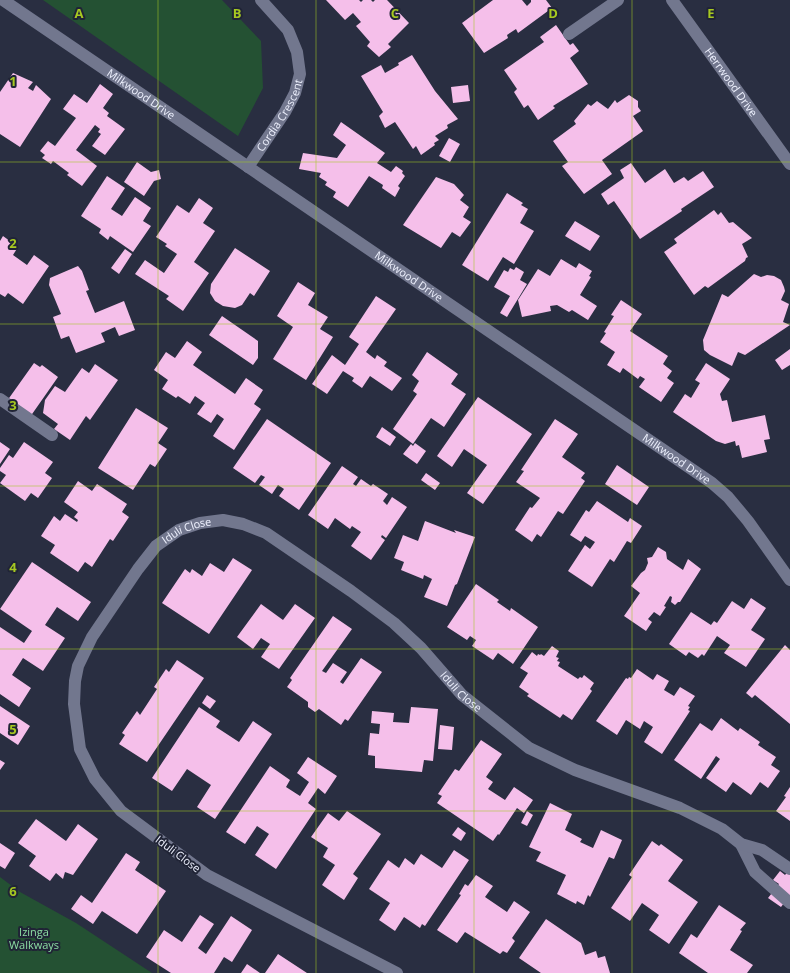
<svg xmlns="http://www.w3.org/2000/svg" width="790" height="973" viewBox="0 0 790 973" font-family="'Open Sans',sans-serif">
<rect width="100%" height="100%" fill="#292e41"/>
<path fill="#245133" d="M43,0H222L261,41L263,88L238,136Z
M0,877L20,892L76,923L152,973H0Z"/>
<path fill="#f5bfea" d="M326,0H359L361,2L363,0H371L373,2L375,0H387L409,23L388,44L391,47L379,57L367,46L370,42L356,26L361,22L353,13L345,20Z
M493,0H522L527,6L531,2V0H546L552,8L518,33L516,29L507,35L508,38L484,53L462,23Z
M556,25L570,45L573,43L579,51L570,58L588,84L553,106L555,108L538,120L528,105L524,108L514,92L517,89L504,70L544,42L540,37Z
M412,55L435,91L458,119L447,125L448,128L435,136L439,140L434,143L435,145L421,155L416,146L413,149L395,122L385,128L379,116L383,112L361,76L381,65L385,73L399,65L398,63Z
M13,73L33,82L28,88L33,91L36,85L51,99L20,147L0,134V92Z
M100,84L113,94L103,108L109,113L107,116L125,129L105,155L92,146L101,134L98,132L100,129L95,125L76,150L97,166L82,186L67,175L69,173L53,161L51,164L42,158L45,155L40,151L48,141L55,146L76,118L63,109L74,94L87,103Z
M468,85L470,101L453,103L451,87Z
M629,95L638,101V107L641,111L633,116L643,131L602,160L612,174L584,194L562,166L568,162L553,141L576,124L574,121L588,104L591,106L597,101L608,109L615,100L617,103Z
M341,122L385,153L377,163L391,172L396,166L403,171L402,173L405,176L398,186L400,188L395,197L382,188L383,185L369,176L348,207L333,197L336,192L325,185L327,182L319,177L321,173L299,169L303,153L337,158L346,145L333,135Z
M449,138L460,144L450,162L439,156Z
M137,162L151,172L159,170L161,179L154,181L144,196L124,182Z
M631,163L645,183L665,169L674,183L684,177L688,181L703,171L714,187L681,209L682,211L640,239L614,201L608,205L601,194L624,178L620,170Z
M107,176L125,188L111,209L122,216L135,197L151,208L143,221L151,226L133,252L110,236L108,240L99,233L101,229L81,216Z
M436,177L454,184L464,195L460,200L469,207L463,217L471,222L460,237L452,232L441,248L403,225Z
M507,193L523,203L521,205L528,209L520,223L534,231L514,264L503,257L488,281L462,265Z
M199,198L213,208L203,223L215,231L194,262L209,273L183,311L166,299L169,296L135,274L145,260L164,273L177,254L165,246L167,244L156,237L177,205L189,213Z
M714,210L718,215L721,212L729,223L733,222L752,238L742,244L748,257L746,258L745,261L708,288L705,286L694,295L664,252L677,243L674,239Z
M575,221L600,236L590,251L565,236Z
M3,236L18,247L13,255L27,265L34,255L49,266L23,304L8,293L5,297L0,294V241Z
M235,248L270,271L254,296L250,293L242,305L235,308L223,306L215,301L210,293L211,284Z
M125,249L132,254L119,274L111,268Z
M561,259L576,268L579,263L592,271L589,276L591,277L580,295L597,306L588,320L572,310L569,312L557,305L550,306L551,311L522,317L518,300L538,269L550,276Z
M78,266L82,271L89,290L86,291L95,313L124,301L135,330L119,336L115,327L101,333L105,342L76,353L69,336L61,339L53,317L61,314L49,285L50,278Z
M516,267L524,272L520,280L527,284L507,317L500,313L510,296L494,287L504,270L508,272L510,268L514,270Z
M754,274L761,277L767,275L774,276L781,280L784,287L785,291L781,300L789,304L783,322L790,325L745,355L738,352L732,366L710,355L704,350L703,340L722,294L728,297Z
M298,282L315,293L308,305L328,317L320,329L333,337L306,380L273,359L293,327L277,316Z
M376,296L396,309L366,352L375,359L377,355L387,362L384,366L402,378L392,391L370,376L362,388L352,381L354,378L343,371L327,394L312,384L332,355L345,365L359,344L349,337Z
M621,300L642,314L630,331L668,356L663,364L672,371L667,378L674,383L661,402L639,387L645,379L640,376L638,379L623,368L620,373L607,365L615,352L600,342L606,333L604,332L614,316L611,315Z
M222,316L258,341V358L253,365L209,335Z
M187,341L202,352L193,365L235,394L246,378L263,390L254,404L261,409L234,450L213,436L224,419L217,414L211,423L197,414L205,403L195,396L190,404L178,396L176,398L162,389L168,380L154,370L166,352L175,358Z
M790,349V365L782,370L775,360Z
M427,352L458,374L451,384L466,394L444,427L431,418L413,444L393,429L417,394L413,391L419,381L412,375Z
M34,363L40,367L42,365L58,377L30,417L7,401Z
M706,363L730,379L720,394L722,401L727,400L732,422L765,415L770,439L764,440L767,452L742,458L739,445L736,446L735,441L725,444L716,441L673,412L685,394L691,398L700,383L695,380Z
M95,364L118,380L90,420L86,416L70,440L54,429L58,424L43,413L45,400L55,386L65,392L82,368L89,373Z
M478,397L532,434L483,504L467,493L487,465L464,449L452,467L437,456Z
M136,408L168,428L158,443L167,449L155,467L150,464L133,490L98,468Z
M267,419L331,463L299,510L279,496L284,489L278,485L272,494L259,485L265,477L261,475L255,483L233,468Z
M555,419L578,434L562,457L585,473L581,478L585,481L563,514L558,511L541,537L537,534L532,542L515,530L530,507L532,508L540,498L516,482L524,471L521,470Z
M382,427L396,437L390,446L376,437Z
M0,442L10,449L0,464Z
M24,442L53,462L45,473L52,478L38,498L31,493L25,501L0,483L6,475L0,471V468L9,455L13,458Z
M415,443L426,451L417,464L403,454L411,444L413,446Z
M617,465L649,487L637,505L605,484Z
M342,466L358,477L353,484L356,486L361,479L371,486L373,484L388,494L383,501L387,505L392,497L407,507L386,538L382,535L381,537L385,540L371,560L351,546L361,532L352,526L350,529L335,518L328,529L308,515Z
M426,473L440,483L435,490L421,480Z
M78,481L92,491L97,484L127,504L122,512L129,517L113,541L110,539L92,567L85,562L78,572L50,553L55,545L41,536L54,516L60,521L65,514L77,522L78,520L74,517L78,512L64,502Z
M597,501L628,522L630,518L642,526L631,543L627,541L614,562L610,559L592,587L568,571L585,545L590,549L595,542L585,536L581,542L570,535L586,510L589,512Z
M425,521L456,533L454,530L475,537L457,584L455,585L447,606L424,597L432,579L424,575L423,579L401,570L404,562L394,558L403,535L418,541Z
M658,547L666,552L667,559L683,570L688,559L701,569L680,602H678L675,605L671,602L672,597L670,596L664,606L666,607L660,616L654,612L648,619L652,622L646,631L624,616L640,593L631,586L641,573L645,570L648,563L647,558L652,557Z
M233,558L252,570L209,634L162,603L185,569L190,573L192,569L202,576L210,563L224,572Z
M32,562L91,602L78,621L57,607L45,625L65,638L43,671L23,658L12,675L31,688L19,707L0,694V627L24,643L32,631L0,609Z
M476,584L499,600L497,602L510,611L511,608L538,627L513,664L498,653L493,660L472,646L476,640L470,636L467,640L447,627Z
M751,598L766,608L751,630L765,639L746,667L724,653L730,645L717,636L704,656L702,654L698,658L689,652L686,656L669,644L691,612L711,625L714,621L717,623L732,601L744,609Z
M261,604L283,620L295,604L315,618L279,669L261,657L270,644L261,638L253,649L237,637Z
M333,616L352,629L322,671L326,673L333,663L347,672L340,682L343,684L361,658L382,672L348,721L345,719L341,725L319,709L315,712L308,707V702L287,687L292,680L290,678Z
M785,645L790,650V724L755,695L752,698L746,693Z
M552,646L559,651L556,657L559,658L557,661L560,662L558,666L578,679L580,677L582,678L584,675L594,683L590,689L592,691L572,720L563,714L560,718L527,696L529,694L519,687L528,673L520,668L532,652L537,656L538,654L540,655L541,654L544,656Z
M177,660L204,678L147,762L119,744L125,735L122,733L137,711L140,715L157,689L154,687L166,669L169,672Z
M637,669L653,680L657,674L669,681L664,690L674,696L680,687L695,696L688,706L690,707L688,710L690,711L662,754L644,742L653,727L644,721L640,729L626,720L617,735L596,721L626,678L628,679L629,677L631,678Z
M207,695L216,701L210,709L202,703Z
M0,706L30,726L18,745L0,733Z
M199,707L220,721L216,727L239,742L253,721L272,734L215,819L197,807L211,785L187,769L172,791L152,778Z
M411,707L438,709L433,761L424,760L422,772L375,768V756L368,755L370,733L379,734L380,724L371,723L372,711L394,713L393,722L409,723Z
M721,718L738,731L740,728L760,742L758,745L776,757L771,765L780,771L768,788L760,782L751,795L733,782L726,792L706,778L720,759L716,756L701,779L674,760L700,723L712,731Z
M440,725L454,727L452,750L438,749Z
M481,740L502,754L486,777L493,782L488,789L505,800L514,787L533,800L524,813L517,808L499,835L498,834L493,841L437,803L442,796L438,794L455,769L459,771Z
M308,757L337,776L325,794L318,788L308,803L316,809L276,869L255,855L269,834L257,826L245,844L226,832L270,766L290,780L286,787L300,796L309,782L297,773Z
M0,760L5,763L0,770Z
M790,787V821L776,811L786,797L784,796Z
M550,803L572,814L565,830L582,839L580,842L593,848L601,830L622,840L614,859L609,857L590,897L588,895L584,905L577,901L576,904L557,894L566,875L536,861L541,852L529,847Z
M347,811L381,834L353,874L358,878L344,900L322,885L335,865L323,857L328,848L311,837L328,813L339,821Z
M527,811L533,815L527,826L521,823Z
M36,819L66,841L78,824L98,839L73,875L65,872L63,879L56,873L50,881L29,866L36,856L18,843Z
M458,827L466,833L461,841L452,835Z
M652,841L659,846L661,844L683,860L668,881L698,902L669,944L649,930L659,915L642,903L630,921L611,908L632,877L629,875Z
M0,843L15,853L5,869L0,866Z
M454,850L469,860L425,926L422,924L420,928L404,917L395,931L379,920L390,903L369,889L388,860L399,868L405,858L414,865L421,854L442,868Z
M126,853L140,862L135,870L166,891L137,934L102,911L93,924L71,909L81,895L92,903Z
M790,869V895L781,907L768,898L779,884L773,880L780,871L785,875Z
M476,875L493,886L485,897L507,912L514,901L530,912L512,938L515,941L507,953L503,951L500,954L465,932L457,943L437,930L461,895L459,894L465,884L468,886Z
M719,905L746,923L740,930L742,931L730,950L753,965L747,973H708L679,953L691,934L697,938Z
M200,915L214,924L198,948L206,954L231,916L252,930L232,962L224,957L214,973H171L146,957L164,930L182,942Z
M546,919L581,943L585,955L596,951L598,958L605,956L610,973H541L519,958Z
M278,954L307,973H265Z
M247,964L260,973H241Z"/>
<g fill="none" stroke-linecap="round" stroke-linejoin="round">
<g stroke="#72778e" stroke-width="12">
<path id="s1" d="M3,0L712,483L728,497L748,521L790,580"/>
<path id="s2" d="M672,0L790,164"/>
<path d="M569,34L618,0"/>
<path id="s3" d="M248,167L285,112L295,93L300,74L297,52L288,30L261,0"/>
<path d="M0,399L52,435"/>
<path d="M741,844L755,872L790,903"/>
<path id="s4" d="M397,973L207,875L121,811L95,779L80,749L74,704L75,681L78,666L92,637L138,569L156,546L179,530L200,523L223,520L243,524L266,533L351,591L394,623L421,648L462,695L529,748L575,770L680,808L722,829L741,844L762,850L790,869"/>
</g>
</g>
<path fill="none" stroke="#a6c821" stroke-width="1" stroke-opacity="0.55" d="M158,0V973M316,0V973M474,0V973M632,0V973M0,162H790M0,324H790M0,486H790M0,649H790M0,811H790"/>
<g text-anchor="middle" stroke-width="4" stroke-linejoin="round" paint-order="stroke">
<g font-size="11" fill="#edf0fd" stroke="#202436">
<text dy="4" stroke="none"><textPath href="#s2" startOffset="101">Herrwood Drive</textPath></text>
<text dy="4" stroke="none"><textPath href="#s1" startOffset="167">Milkwood Drive</textPath></text>
<text dy="4" stroke="none"><textPath href="#s3" startOffset="61">Cordia Crescent</textPath></text>
<text dy="4" stroke="none"><textPath href="#s1" startOffset="491">Milkwood Drive</textPath></text>
<text dy="4" stroke="none"><textPath href="#s1" startOffset="815">Milkwood Drive</textPath></text>
<text dy="4" stroke="none"><textPath href="#s4" startOffset="658">Iduli Close</textPath></text>
<text dy="4" stroke="none"><textPath href="#s4" startOffset="994">Iduli Close</textPath></text>
<text transform="translate(178 854) rotate(37)" y="4">Iduli Close</text>
</g>
<g font-size="11" fill="#8cdda3" stroke="#202436">
<text x="34" y="936">Izinga<tspan x="34" dy="13">Walkways</tspan></text>
</g>
</g>
<g font-size="13" text-anchor="middle" font-weight="bold" fill="#a6c821" stroke="#202436" stroke-width="4" stroke-linejoin="round" paint-order="stroke">
<text x="79" y="18">A</text>
<text x="237" y="18">B</text>
<text x="395" y="18">C</text>
<text x="553" y="18">D</text>
<text x="711" y="18">E</text>
<text x="13" y="86">1</text>
<text x="13" y="248">2</text>
<text x="13" y="410">3</text>
<text x="13" y="572">4</text>
<text x="13" y="734">5</text>
<text x="13" y="896">6</text>
</g>
</svg>
